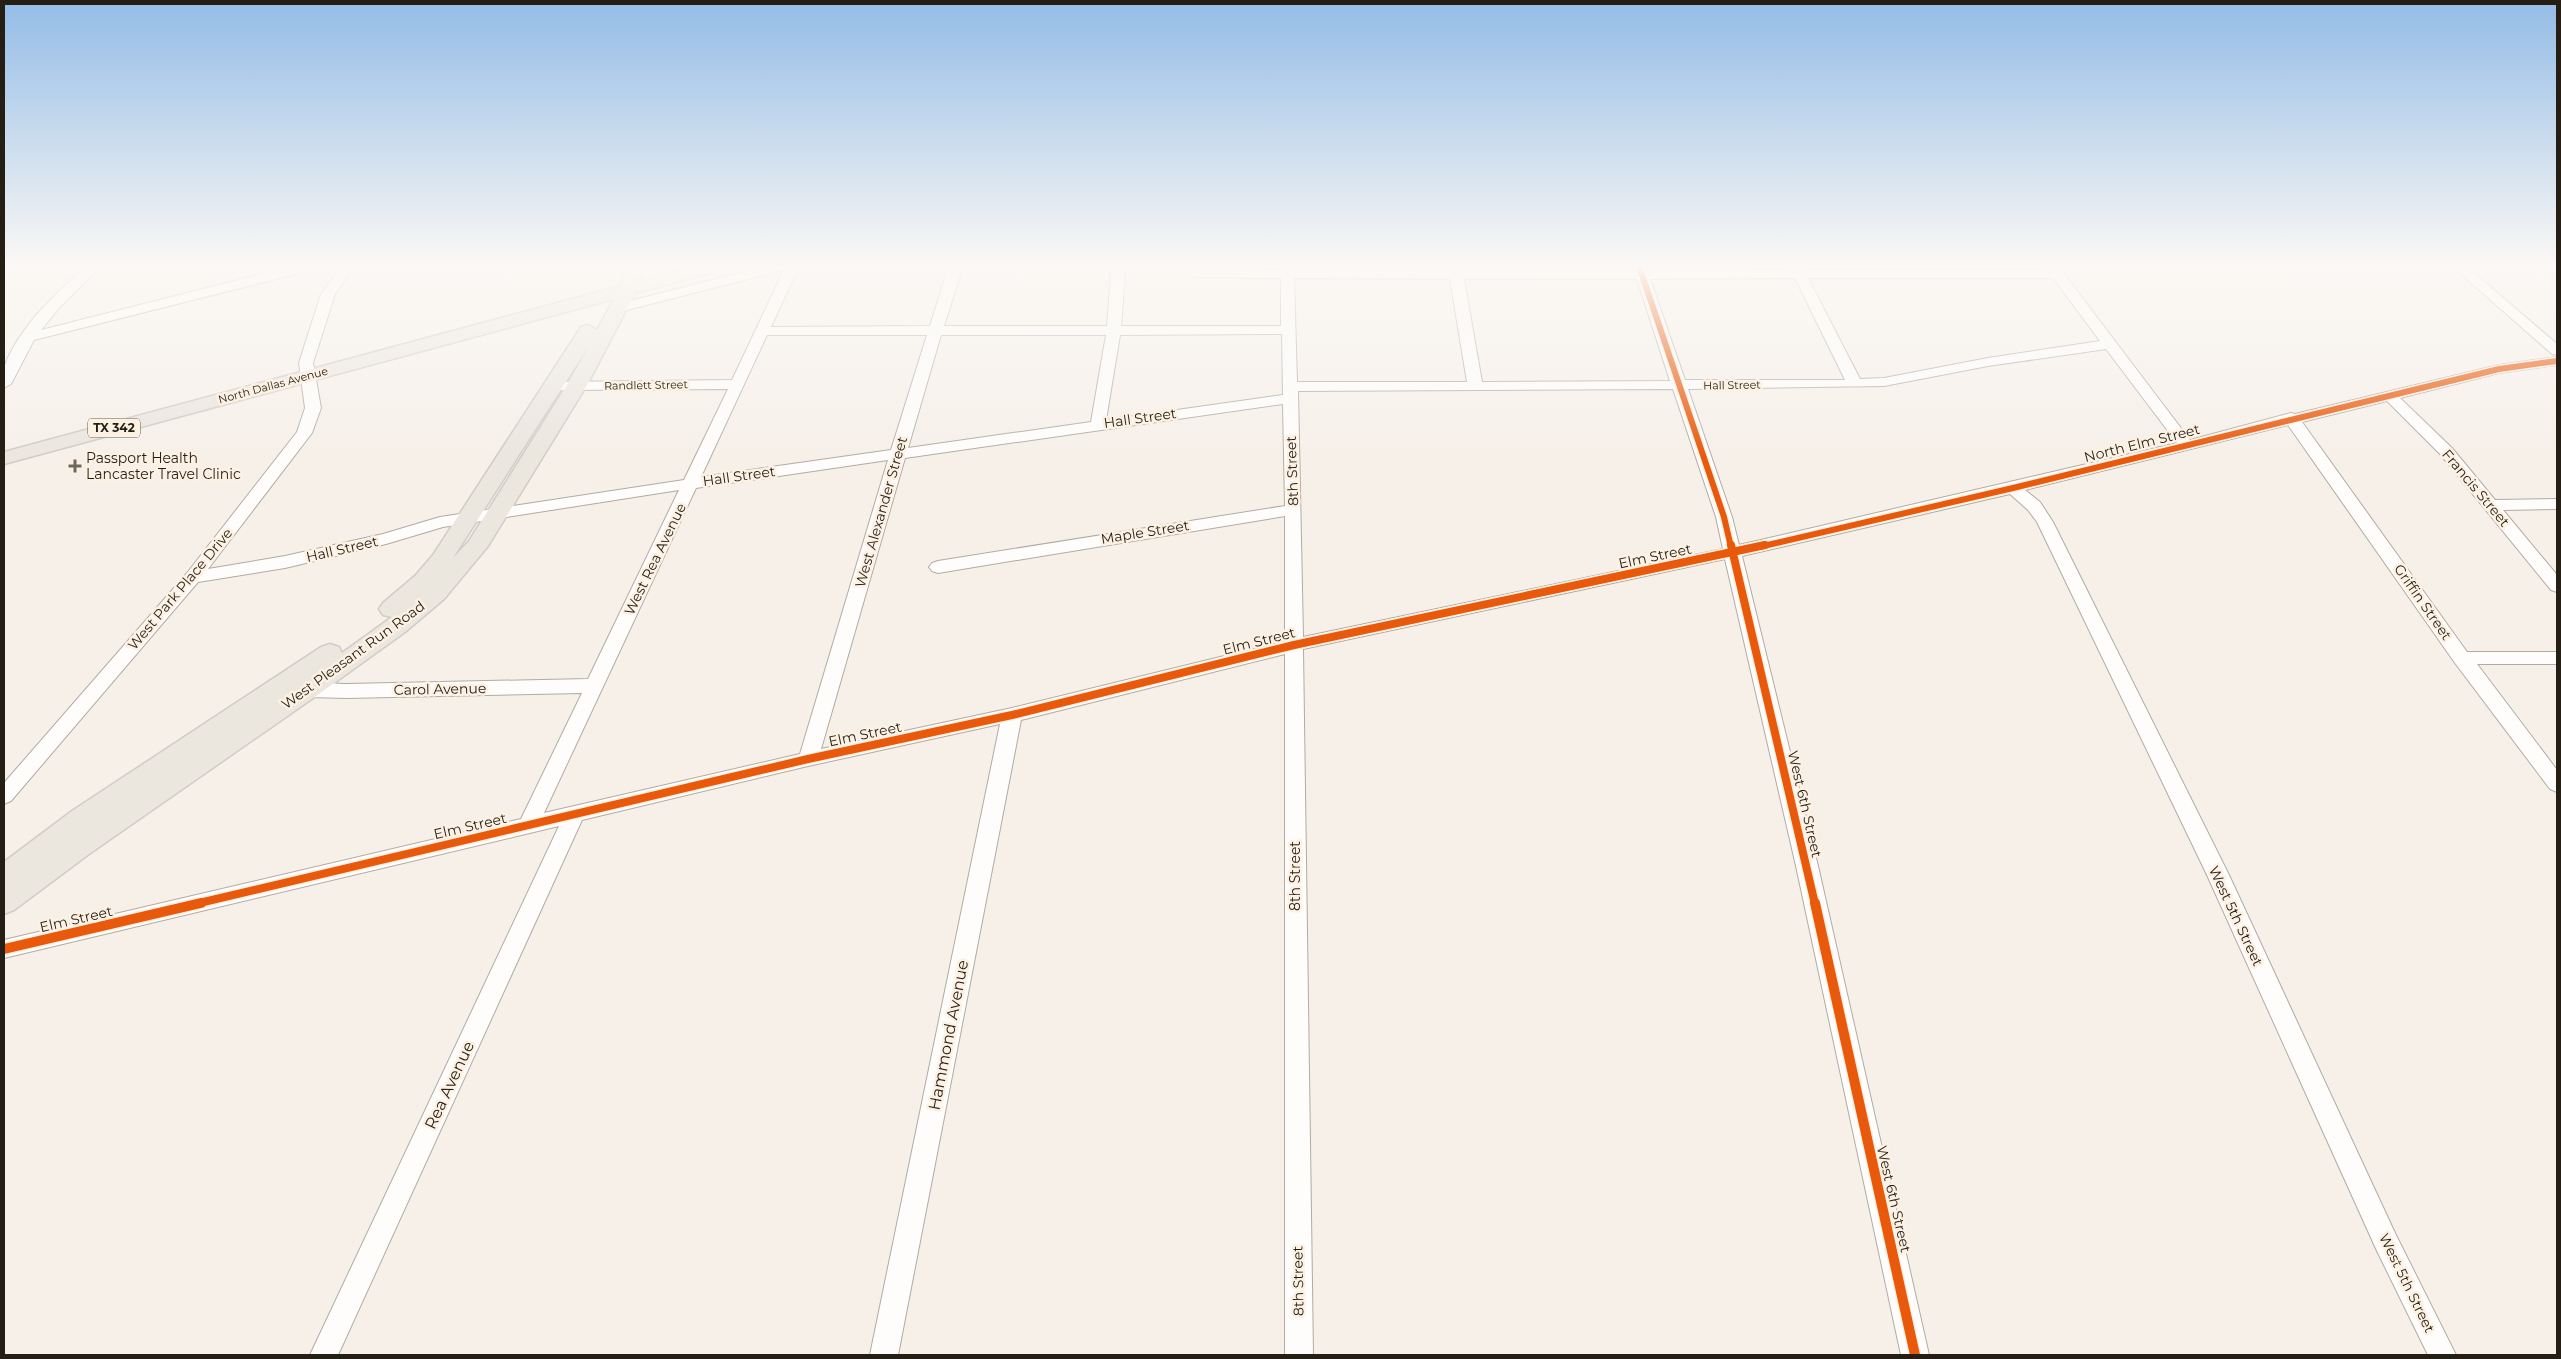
<svg xmlns="http://www.w3.org/2000/svg" width="2561" height="1359" viewBox="0 0 2561 1359" font-family="Montserrat,sans-serif">
<rect width="100%" height="100%" fill="#f6f0e9"/>
<g fill="none" stroke-linecap="round" stroke-linejoin="round">
<defs>
<path id="minor" d="M87,266H101L59,308L41,330L294,266H317L316,269L34,340L11,384L4,388C4,381 2,372 5,365C20,326 56,293 87,266Z
M342,266H355L335,294L313,363L321,408L312,433L208,569L285,556L383,534L440,517L684,480L728,389L554,390L547,386L554,382L732,380L784,270L619,312L612,308L614,305L767,266H799L771,327L930,326L949,266H963L944,326H1107L1111,273L1118,269L1125,273L1121,326H1281V278L1197,277L1190,273L1197,269L1280,270V266H1294V270L1449,271L1448,266H1462L1463,271H1634L1632,266H1646L1647,271L1791,270L1789,266H1802L1804,270H2047L2045,266H2058L2190,440L2291,413L2295,414L2499,365L2557,357V365L2499,373L2400,398L2452,448L2495,500L2557,499V509L2503,510L2557,575V592L2551,590L2440,454L2387,401L2302,422L2467,652H2557V664H2477L2557,770V792L2550,789L2455,663L2288,425L2025,490L2040,502L2053,522L2229,875L2395,1233L2456,1355H2428L2377,1251L2207,875L2037,522L2028,510L2010,494L1742,556L1818,866L1929,1355H1901L1796,866L1725,559L1303,649L1313,1355H1285V654L1021,720L898,1355H870L1000,724L808,766L582,820L338,1355H310L559,826L4,958V940L521,819L582,693L347,698L307,697L292,692L290,687L292,682C300,680 335,684 347,684L588,679L679,490L443,527L386,544L285,568L198,582L11,801L4,804V783L187,573L297,432L305,408L299,363L321,294ZM1294,278L1450,279L1467,382H1297ZM1795,278L1845,380H1685L1650,279ZM1808,278H2053L2100,341L1988,358L1884,378L1860,379ZM1464,279H1637L1670,381L1482,382ZM1282,334L1283,395L1106,420L1120,335ZM767,335H927L891,450L701,477ZM941,335H1106L1091,422L908,448ZM2106,349L2177,443L1739,545L1732,517L1688,389L1884,386L1988,366ZM1673,389L1716,517L1723,549L1303,637L1298,391ZM1283,404L1285,506L938,561L932,563L929,567L932,571L938,573L1285,516V641L1012,708L821,749L905,458ZM888,460L800,754L544,813L696,488Z
M2452,266H2466L2557,344V355L2552,354Z"/>
<path id="major" d="M626,266H644L639,281L695,266H726L723,270L635,293L587,385L488,546L444,599L405,632L316,696L89,854L14,910L4,914V862L72,811L321,647L330,644L339,647L342,653L392,617L383,615L379,609L383,603L415,576L433,555L581,327L588,325L597,330L614,299L4,464V452L620,286ZM590,344L567,385L469,541L453,558Z"/>
</defs>
<use href="#minor" stroke="#b1aba4" stroke-width="2"/>
<use href="#major" stroke="#d0ccc8" stroke-width="3"/>
<use href="#minor" fill="#fefdfc" fill-rule="evenodd"/>
<use href="#major" fill="#ebe6de" fill-rule="evenodd"/>
<defs>
<path id="cycleway-far2" d="M1639,266L1724,517L1731,547
M1759,547L2013,488L2499,369L2557,361"/>
<path id="cycleway-far1" d="M1731,545L1815,904
M195,904L808,759L1012,715L1294,645L1765,545"/>
<path id="cycleway" d="M1815,903L1915,1355
M4,949L201,903"/>
</defs>
<use href="#cycleway-far2" stroke="#fcf1e3" stroke-width="9"/>
<use href="#cycleway-far1" stroke="#fcf1e3" stroke-width="11"/>
<use href="#cycleway" stroke="#fcf1e3" stroke-width="13"/>
<use href="#cycleway-far2" stroke="#e8590c" stroke-width="6"/>
<use href="#cycleway-far1" stroke="#e8590c" stroke-width="8"/>
<use href="#cycleway" stroke="#e8590c" stroke-width="10"/>
</g>
<linearGradient id="sky" x2="0" y2="1"><stop stop-color="#93bce6"/><stop offset="0.58" stop-color="#fbf8f5"/><stop offset="1" stop-color="#fbf8f5" stop-opacity="0"/></linearGradient>
<rect width="2561" height="457" fill="url(#sky)"/>
<path fill="#6e685f" stroke="#fcf1e3" stroke-width="2" d="M72.5 458.5h5v5h5v5h-5v5h-5v-5h-5v-5h5z"/>
<g text-anchor="middle" stroke-width="5" stroke-linejoin="round" paint-order="stroke">
<g font-size="11" fill="#241e15" stroke="#fcf1e3">
<text transform="translate(273 385) rotate(-15)" y="4">North Dallas Avenue</text>
<text transform="translate(646 385) rotate(-1)" y="4">Randlett Street</text>
<text transform="translate(1732 385) rotate(-1)" y="4">Hall Street</text>
</g>
<rect fill="#fcf1e3" stroke="#655d53" stroke-width="1" x="88" y="418.5" width="52" height="19" rx="4"/>
<g font-size="12" font-weight="bold" fill="#241e15">
<text x="114" y="432">TX 342</text>
</g>
<g font-size="14" fill="#241e15" stroke="#fcf1e3">
<text transform="translate(1140 418) rotate(-8)" y="5">Hall Street</text>
<text transform="translate(2142 443) rotate(-14)" y="5">North Elm Street</text>
<text transform="translate(1292 471) rotate(-92)" y="5">8th Street</text>
<text transform="translate(739 476) rotate(-8)" y="5">Hall Street</text>
<text transform="translate(2476 488) rotate(50)" y="5">Francis Street</text>
<text transform="translate(881 512) rotate(-74)" y="5">West Alexander Street</text>
<text transform="translate(1145 532) rotate(-9)" y="5">Maple Street</text>
<text transform="translate(342 549) rotate(-13)" y="5">Hall Street</text>
<text transform="translate(1655 556) rotate(-12)" y="5">Elm Street</text>
<text transform="translate(655 559) rotate(-64)" y="5">West Rea Avenue</text>
<text transform="translate(180 589) rotate(-50)" y="5">West Park Place Drive</text>
<text transform="translate(2423 602) rotate(55)" y="5">Griffin Street</text>
<text transform="translate(1259 641) rotate(-14)" y="5">Elm Street</text>
<text transform="translate(353 655) rotate(-36)" y="5">West Pleasant Run Road</text>
<text transform="translate(440 689) rotate(-1)" y="5">Carol Avenue</text>
<text transform="translate(865 734) rotate(-12)" y="5">Elm Street</text>
<text transform="translate(1805 804) rotate(77)" y="5">West 6th Street</text>
<text transform="translate(470 826) rotate(-13)" y="5">Elm Street</text>
<text transform="translate(1295 876) rotate(-90)" y="5">8th Street</text>
<text transform="translate(2236 916) rotate(65)" y="5">West 5th Street</text>
<text transform="translate(76 919) rotate(-13)" y="5">Elm Street</text>
<text transform="translate(1894 1199) rotate(77)" y="5">West 6th Street</text>
<text transform="translate(1298 1281) rotate(-91)" y="5">8th Street</text>
<text transform="translate(2407 1283) rotate(64)" y="5">West 5th Street</text>
</g>
<g font-size="14" fill="#241e15" stroke="#fcf1e3" text-anchor="start">
<text x="86" y="463">Passport Health<tspan x="86" dy="16">Lancaster Travel Clinic</tspan></text>
</g>
<g font-size="16" fill="#241e15" stroke="#fcf1e3">
<text transform="translate(948 1035) rotate(-79)" y="6">Hammond Avenue</text>
<text transform="translate(449 1085) rotate(-65)" y="6">Rea Avenue</text>
</g>
</g>
<rect width="2561" height="1359" fill="none" stroke="#241e15" stroke-width="10"/>
</svg>
